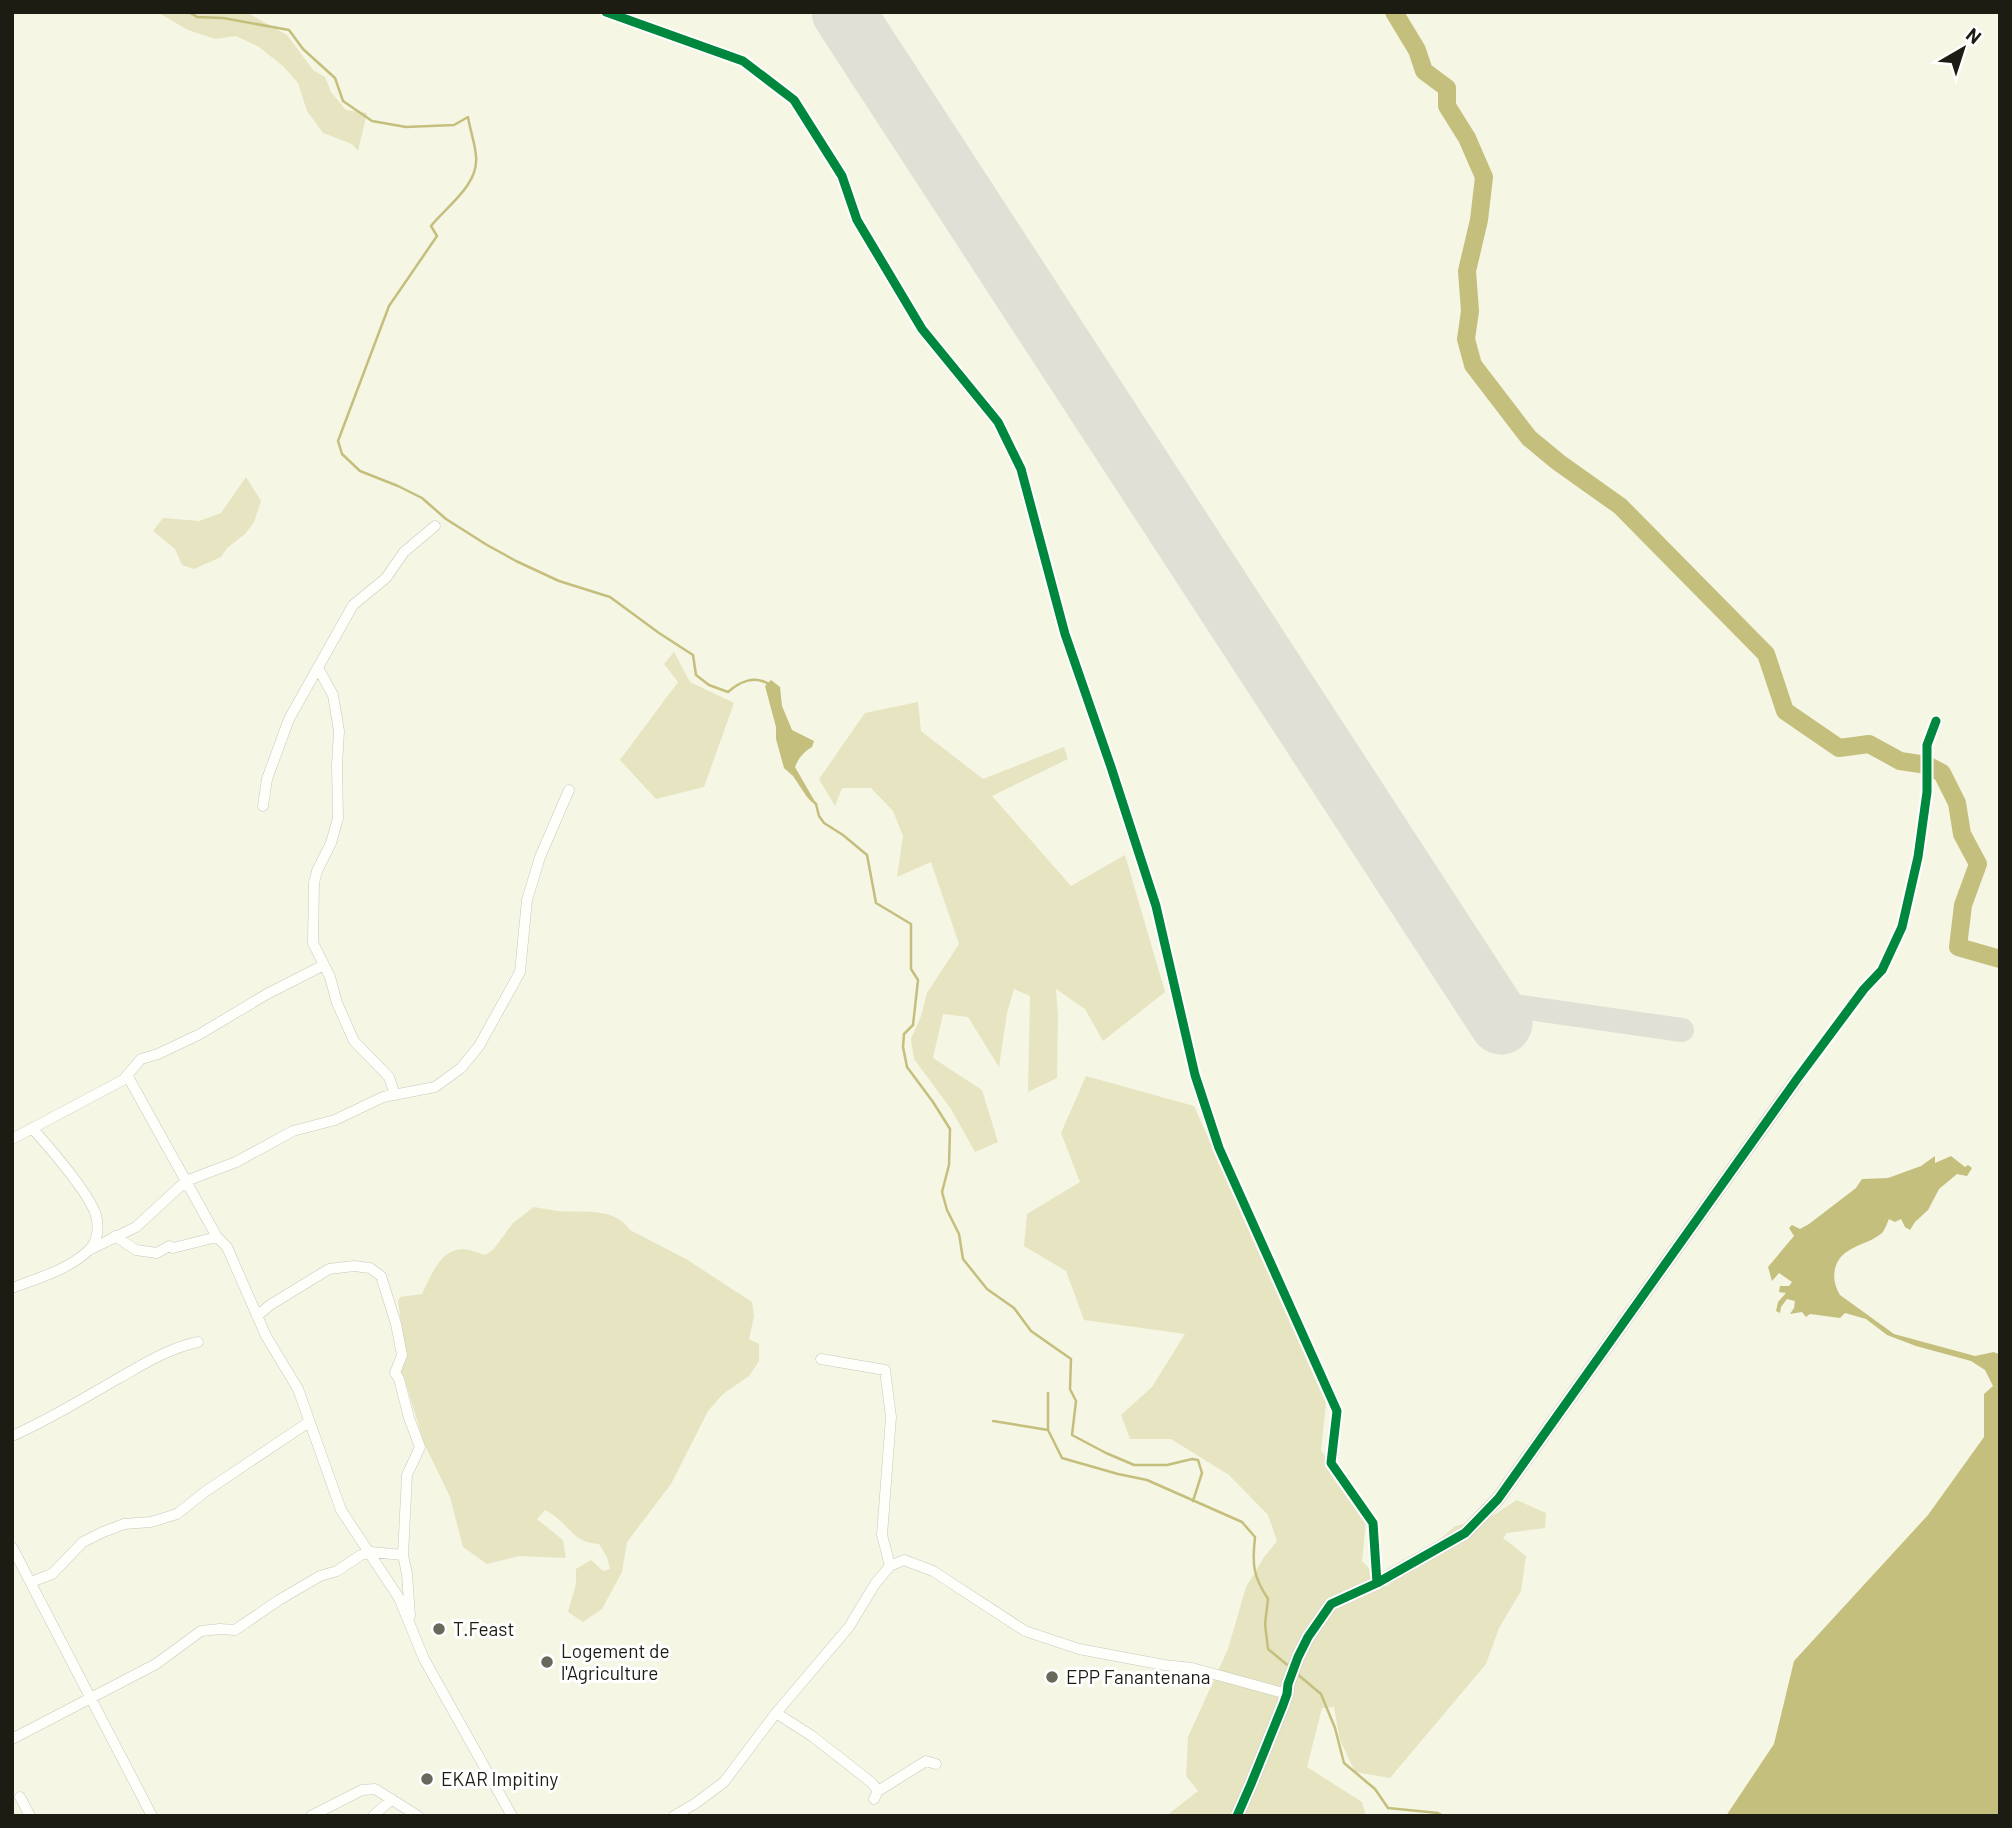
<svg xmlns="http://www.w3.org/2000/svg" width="2012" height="1828" viewBox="0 0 2012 1828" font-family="Barlow,sans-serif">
<rect width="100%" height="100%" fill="#f6f6e5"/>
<path fill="#e7e4c1" d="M157,12H246L287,35L313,70L325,77L331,92L346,110L367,113L358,151L352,144L323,133L307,111L298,83L283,66L259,47L236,36L215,39L188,30Z
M246,477L261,501L254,522L245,534L227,548L221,557L194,569L182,565L175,549L153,531L163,518L199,521L221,513Z
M674,652L690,682L734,703L704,787L656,799L620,760L678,682L664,664Z
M918,702L921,731L983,779L1064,747L1068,759L992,796L1071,886L1125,855L1165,992L1103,1041L1085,1009L1056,989L1058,1016L1057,1078L1028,1092L1030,996L1014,989L1007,1013L999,1067L968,1017L943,1014L933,1058L982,1090L998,1142L975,1152L951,1109L914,1059L911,1039L921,1016L927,993L959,944L931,862L897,877L903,836L893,811L871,788H842L835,806L819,779L865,713Z
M1086,1076L1194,1106L1326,1403L1321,1450L1366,1521L1362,1561L1387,1587L1455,1526L1489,1518L1517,1500L1546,1513L1545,1528L1507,1533L1503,1538L1526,1556L1521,1591L1499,1628L1486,1664L1390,1778L1355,1772L1340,1740L1334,1707L1322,1708L1307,1767L1362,1802L1366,1816H1166L1198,1791L1186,1776L1188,1737L1228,1649L1246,1587L1264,1557L1277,1541L1268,1515L1229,1475L1171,1439H1130L1121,1415L1152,1387L1185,1334L1084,1320L1066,1271L1024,1246L1027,1214L1080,1182L1061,1133Z
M534,1207C542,1208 549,1210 557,1211C581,1213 614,1206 630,1230L686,1259L752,1302L754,1316L749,1339L759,1344V1361L749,1376L723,1394L708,1411L671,1484L627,1542L622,1572L602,1609L583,1622L568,1612L576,1584V1569L591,1560L603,1571L610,1569L607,1557L599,1544C571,1543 568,1521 545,1510L537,1519L563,1540L566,1558L519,1556L487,1564L463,1547L450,1497L424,1443L407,1387L400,1373L406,1357L398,1301L400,1297L422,1294C431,1277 439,1250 462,1249C469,1249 478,1253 485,1255L493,1250L513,1223Z"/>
<path fill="#c4bf7d" d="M771,680L780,687L782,706L792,730L814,741L812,747C803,752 799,758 795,767L814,800L812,802L807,797L793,776L784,768L776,739V727L765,686Z
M1935,1156V1163L1951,1156L1965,1167L1968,1165L1972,1168L1967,1176L1957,1174L1939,1189L1928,1210L1915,1222L1910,1230L1905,1227L1901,1219L1895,1222L1889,1219C1887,1223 1885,1230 1882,1233C1867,1246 1840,1246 1835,1269C1833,1278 1835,1287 1840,1295L1894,1334L1975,1356L1994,1352L2000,1355V1816H1726L1774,1744L1794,1661L1928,1515L1984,1437V1394L1993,1386L1985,1370L1971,1361L1916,1346L1887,1335L1866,1319L1845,1313L1840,1318L1810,1314L1806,1317L1802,1312L1790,1314L1794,1308L1795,1301L1787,1299L1781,1307L1780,1313L1776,1311L1778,1302L1786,1293L1779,1292L1780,1286H1789L1792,1282L1779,1273L1772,1281L1768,1267L1794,1236L1789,1228L1792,1225L1800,1229L1809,1224L1856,1188L1862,1179L1888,1178L1921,1166Z"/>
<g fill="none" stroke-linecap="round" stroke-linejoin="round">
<path stroke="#c4bf7d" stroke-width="2.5" d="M189,12L197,17L223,18L289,30L303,49L335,78L343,101L372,121L406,127L454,125L468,117C470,130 475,143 476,156C479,185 447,206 431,226L437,236L389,306L338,441L342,454L360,471L398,486L422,498L446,519L487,545L516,561L559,581L610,597L659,633L693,655L696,675L709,685L728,692C739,682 754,675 769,684
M811,799L816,804L819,816L824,823L843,835L867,855L876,903L911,924V969L918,980L913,1025L904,1034L903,1047L907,1067L933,1102L950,1129L949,1165L942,1192L947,1210L959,1234L963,1259L987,1289L1014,1308L1031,1331L1071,1359L1070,1389L1076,1401L1072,1435L1106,1453L1134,1465H1167L1192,1459L1198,1460L1202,1473L1193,1501
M1048,1393V1430L1062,1458L1118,1474L1147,1480L1242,1522L1255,1537C1252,1565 1253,1576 1268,1599L1265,1624L1268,1649L1291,1668
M993,1421L1048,1430
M1296,1673L1321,1694L1335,1728L1344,1763L1375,1789L1388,1808L1438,1813L1443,1816"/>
<path stroke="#c4bf7d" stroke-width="18" d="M1394,12L1417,50L1424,71L1447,88V106L1467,138L1484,177L1479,220L1467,271L1470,311L1466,339L1473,365L1529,438L1558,462L1620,506L1766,654L1785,711L1839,748L1869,744L1900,761L1927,765L1942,773L1957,803L1962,834L1978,864L1963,905L1958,947L2000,959"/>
<path stroke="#e0e0d6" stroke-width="24" d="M1487,1002L1682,1030"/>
<path stroke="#e0e0d6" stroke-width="63" d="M843,12L1501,1023"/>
<defs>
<path id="minor" d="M606,12L743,61L794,100L842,176L857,220L922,329L998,422L1021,469L1065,634L1111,767L1156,906L1195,1075L1219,1148L1337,1411L1331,1463L1373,1523L1377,1583
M318,668L333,695L339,731L337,765L338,818L331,843L317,871L314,883L313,943L330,977L337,1003L354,1041L389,1077L395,1095
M263,806L267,779L289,719L353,605L386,578L404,552L435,526
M127,1075L217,1237L227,1247L266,1336L298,1389L341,1510L399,1598L424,1659L512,1816
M1797,1079L1864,989L1882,970L1902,927L1918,857L1927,792V745L1936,721
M12,1139L123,1080L141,1059L158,1054L200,1034L267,994L324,965
M115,1236L136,1250L157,1253L169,1246L173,1248L217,1237
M91,1249L136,1227L186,1181L236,1162L293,1131L335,1120L383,1097L435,1087L461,1068L479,1046L520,972L527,900L540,857L569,790
M12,1288C38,1278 68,1270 89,1250C98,1242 99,1226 96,1215C88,1192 49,1147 32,1128
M257,1316L270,1305L329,1269L354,1266L370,1268L381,1276L396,1324L402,1355L395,1373L399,1379L409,1418L420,1447L407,1475L403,1555L407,1574L410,1616
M821,1359L885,1370L891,1417L882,1535L890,1566
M12,1436C49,1420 84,1398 119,1378C144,1364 169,1348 198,1342
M12,1547L152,1816
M31,1582L52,1574L83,1542L103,1532L124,1524L151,1522L177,1514L206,1491L309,1422
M776,1713L812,1736L872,1783L878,1791L874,1799
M12,1739L156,1664L201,1631L220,1629L235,1630L279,1600L320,1576L337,1571L361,1555L371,1552L403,1555
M878,1791L926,1761L936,1764
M20,1797L30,1816
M311,1816L362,1790L375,1789L418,1816
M373,1816L392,1799
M674,1816L696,1803L724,1782L776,1713L849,1627L875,1584L890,1566L904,1560L933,1571L1025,1631L1079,1649L1164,1665L1192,1668L1287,1694"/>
<path id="tertiary" d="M1237,1816L1251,1784L1283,1705L1287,1694L1288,1684L1298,1657L1308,1637L1331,1604L1377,1583L1465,1533L1498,1499L1797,1079"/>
</defs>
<use href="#minor" stroke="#c9c8bb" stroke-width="11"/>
<use href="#tertiary" stroke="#c9c8bb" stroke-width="14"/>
<use href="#minor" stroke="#fefefb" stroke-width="10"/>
<use href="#tertiary" stroke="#fefefb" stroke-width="12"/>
<defs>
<path id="cycleway" d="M606,12L743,61L794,100L842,176L857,220L922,329L998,422L1021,469L1065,634L1111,767L1156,906L1195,1075L1219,1148L1337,1411L1331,1463L1373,1523L1377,1583
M1237,1816L1251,1784L1283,1705L1287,1694L1288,1684L1298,1657L1308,1637L1331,1604L1377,1583L1465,1533L1498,1499L1797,1079L1864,989L1882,970L1902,927L1918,857L1927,792V745L1936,721"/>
</defs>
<use href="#cycleway" stroke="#fff" stroke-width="13"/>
<use href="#cycleway" stroke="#00873e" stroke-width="9"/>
</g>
<g fill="#69685c" stroke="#fff" stroke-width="2.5">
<circle cx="439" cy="1629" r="7"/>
<circle cx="547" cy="1662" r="7"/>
<circle cx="1052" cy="1677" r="7"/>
<circle cx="427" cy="1779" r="7"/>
</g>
<g text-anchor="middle" stroke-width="6" stroke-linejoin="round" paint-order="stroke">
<g font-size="19" fill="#1d1c12" stroke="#fff" text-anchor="start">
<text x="453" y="1636">T.Feast</text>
<text x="561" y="1658">Logement de<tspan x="561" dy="22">l'Agriculture</tspan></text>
<text x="1066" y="1684">EPP Fanantenana</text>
<text x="441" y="1786">EKAR Impitiny</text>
</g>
</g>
<rect width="2012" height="1828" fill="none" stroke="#1d1c12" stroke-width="28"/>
<g transform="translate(1963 49) rotate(39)" stroke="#ffffff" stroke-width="5" paint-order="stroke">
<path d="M0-5L12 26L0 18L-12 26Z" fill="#1d1c12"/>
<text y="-10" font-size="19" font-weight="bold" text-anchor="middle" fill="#1d1c12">N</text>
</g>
</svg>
